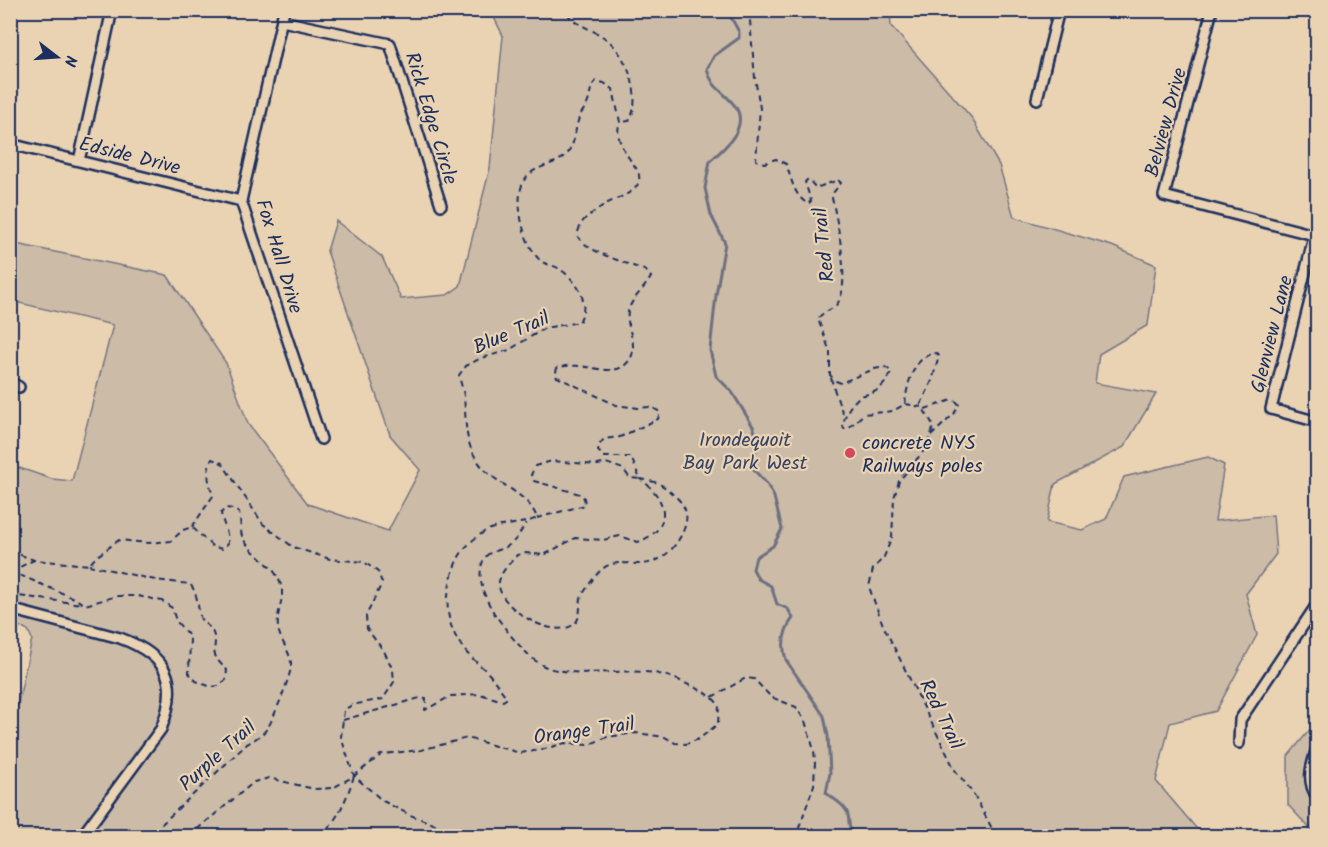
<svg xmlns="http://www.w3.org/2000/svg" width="1328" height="847" viewBox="0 0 1328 847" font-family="Kalam,sans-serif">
<rect width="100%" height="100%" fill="#ead3b3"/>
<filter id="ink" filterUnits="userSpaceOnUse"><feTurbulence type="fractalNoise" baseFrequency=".0167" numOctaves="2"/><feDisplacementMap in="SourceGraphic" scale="12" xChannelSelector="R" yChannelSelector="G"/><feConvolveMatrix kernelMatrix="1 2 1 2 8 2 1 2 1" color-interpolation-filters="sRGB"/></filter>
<g filter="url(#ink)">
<path fill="#ccbba7" stroke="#747582" stroke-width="1.5" d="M491,11H890L891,26L971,117L999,165L1014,217L1112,246L1156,265L1148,325L1099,354L1095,383L1156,394L1124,447L1055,484L1047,522L1082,530L1106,519L1124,477L1208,457L1224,465L1215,521L1273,515L1276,554L1246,594L1257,635L1216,711L1170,723L1156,781L1196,828L1207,836H11V713L17,708L32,639L28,630L11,623V465L52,479L72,481L113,325L11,301V243L167,275L226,363L248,424L308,504L388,531L420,470L390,435L327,251L336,221L382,257L401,299L447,295L460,286L490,168L503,36Z
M1317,721V745L1311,769L1317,798V836L1288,805V756Z"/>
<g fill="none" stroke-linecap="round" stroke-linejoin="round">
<path stroke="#6d7080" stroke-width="3" d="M727,10L739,32V38L714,56L707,69C712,89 724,91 735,106C750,127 724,149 710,161L705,188L711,215L725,243L716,295L710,350L716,376L732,392L754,428L757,445L754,459V470L767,484L774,497L782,529L773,546L756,557L753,569L758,579L771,586L777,604L788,609L793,618C783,631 781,644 786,660L824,716L828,736L830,773L826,793C833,799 841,802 846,810C852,820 845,829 856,836"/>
<defs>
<path id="minor" d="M284,10L241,201L321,439
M1212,10L1164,196L1314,235
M282,21L390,44L441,205
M1037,99L1059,10
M10,144L241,201
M79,161L112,10
M1318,221L1271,409L1318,422
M10,382L19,387
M10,609L120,638C168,656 180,681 161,729L82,836
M1239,743L1240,720L1318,603
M1318,745C1312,764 1305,781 1318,798"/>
</defs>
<use href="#minor" stroke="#1b2f5e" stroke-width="14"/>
<path stroke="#1b2f5e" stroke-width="2" stroke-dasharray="6 4.5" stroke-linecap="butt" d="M751,10L750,21L755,78L760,108L756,160L764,163L776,159L786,164C792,179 793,195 808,204L811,201L805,182L808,179L816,188L838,180L841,183L833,193L832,198C837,221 850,280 839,301C834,311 823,310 818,319L830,352V375L836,381L841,383L874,369L885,367L891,371C891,377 881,389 874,392C868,395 861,394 856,400C849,406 844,417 843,426L844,429H847L864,414L893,411L905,404L922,407L934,426L926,448L899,481L894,498L892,537L884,557L873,569L869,587L883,625L955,770L973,793L996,836
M831,378C834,389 840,409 845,417
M905,404C907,385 913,355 937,353L939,356L932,381L920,406
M925,409L952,400L957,402L959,405L954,414L932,435
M640,479C659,482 662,484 676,497C686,506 689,516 684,529C677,547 661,564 640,564C626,564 614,559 601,570C596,574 585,590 582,596C578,604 583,618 573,625C551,640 496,606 499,582C500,572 511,562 517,555L525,553L544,555L575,538L603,540L620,536L638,542C674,529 668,498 640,479Z
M537,518L585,505L584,498L580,494L534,481L531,475L535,466L552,461L598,465L606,463L623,469L630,478L640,479L631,457H605L598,451L599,445L604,439L620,437L658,419L660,412L651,407L638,408L616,405L555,376L557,368C573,362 591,369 608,370C615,370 620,369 625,365C643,350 625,330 628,312C631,298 645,289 651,277L646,271C628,263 585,252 577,235C579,229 581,222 586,218C592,213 599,208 606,204C620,196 645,192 638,171C628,156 613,140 620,122
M192,527L213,496C209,483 205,471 212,459L222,463L263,524L293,547L330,559L364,562L378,572L382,583L366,616L367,629L384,651L393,670L394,682L383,699L352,705L344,710L341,737L354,776L383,801L410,815L447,829L458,836
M10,551L34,560
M10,567L18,568L34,560L89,565L96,557L119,540L147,543L171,541L183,530L192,527L212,546L222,549L228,543C228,531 223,525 221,513L226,508L233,509L239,513C241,520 240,530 242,536C249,553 270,561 278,578C288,597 276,607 278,627C279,640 292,653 291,666C291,675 274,718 268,727C263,735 255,739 247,744L149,836
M10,571L76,599L85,605L117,596H138L162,601L172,608L176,621L190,637L189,673L196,681L211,687L218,686L226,680L227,670C204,649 221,650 212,631C209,624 201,624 200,616C197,604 198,594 190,584L155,580L89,565
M10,595L82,604
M712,697L746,678L754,679L771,697L796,707L805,721L814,750L815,762L814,785L796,836
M343,720L420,698L426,699L425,710L451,696L480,694L503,701L506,699V696C500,689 495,681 489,674C482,666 473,660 466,652C446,627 444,604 452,575C457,555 467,543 484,532C500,523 520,526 537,518C528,493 499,486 483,468C463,444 467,426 464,398C464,390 460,383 459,375L466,366L479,359L509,350L545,328L579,322C591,301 577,280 558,268C553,265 546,265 541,261C524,247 512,198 525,179C535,164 558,166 568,153C575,144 575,128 579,118C581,112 586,108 588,102C591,94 589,88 596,81L604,83L613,89L620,122L629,121C643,98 628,59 610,42C598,31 581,28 569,16L570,10
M189,836L254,782L269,778L314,789L333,788L354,776L382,754L421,750L467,738L520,753L541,750L565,743L588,745L607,737L636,733L665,737L675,743L686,744L699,739L718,724L719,705C710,694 701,690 689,685C679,680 669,676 659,674C634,668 599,675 571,672C563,671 552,670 544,666C526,657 506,630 494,613C485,598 476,579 483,561C487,550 501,551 509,545C517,540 521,531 526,523
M321,836C338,820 347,798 354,776"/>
<use href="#minor" stroke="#ead3b3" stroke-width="9"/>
</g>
</g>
<circle fill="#d1495b" stroke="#ead3b3" stroke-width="2" cx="850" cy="453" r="6"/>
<g text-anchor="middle" stroke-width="4.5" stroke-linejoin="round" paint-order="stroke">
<g font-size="20" fill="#1b2f5e" stroke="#ead3b3">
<text transform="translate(432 118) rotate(73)" y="7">Rick Edge Circle</text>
<text transform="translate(1165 122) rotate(-75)" y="7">Belview Drive</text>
<text transform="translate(130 155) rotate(14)" y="7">Edside Drive</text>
<text transform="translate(823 245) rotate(-96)" y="7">Red Trail</text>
<text transform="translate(280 256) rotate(73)" y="7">Fox Hall Drive</text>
<text transform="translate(511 332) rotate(-23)" y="7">Blue Trail</text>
<text transform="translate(1271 334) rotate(-76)" y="7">Glenview Lane</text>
<text transform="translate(942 714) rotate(64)" y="7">Red Trail</text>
<text transform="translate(584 730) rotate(-8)" y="7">Orange Trail</text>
<text transform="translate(217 755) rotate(-42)" y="7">Purple Trail</text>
</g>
<g font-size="20" fill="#364469" stroke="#ead3b3">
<text x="745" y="446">Irondequoit<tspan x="745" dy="23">Bay Park West</tspan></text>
</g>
<g font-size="20" fill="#1b2f5e" stroke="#ead3b3" text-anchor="start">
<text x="862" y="449">concrete NYS<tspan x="862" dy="23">Railways poles</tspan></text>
</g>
</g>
<rect width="1328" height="847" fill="none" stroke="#ead3b3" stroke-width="36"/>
<rect x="18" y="18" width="1292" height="811" fill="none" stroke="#1b2f5e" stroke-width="2" filter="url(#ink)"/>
<g transform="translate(57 57) rotate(107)" stroke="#ead3b3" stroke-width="4.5" paint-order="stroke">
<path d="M0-4.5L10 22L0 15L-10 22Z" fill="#1b2f5e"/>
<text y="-9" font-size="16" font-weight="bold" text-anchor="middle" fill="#1b2f5e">N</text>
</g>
</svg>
